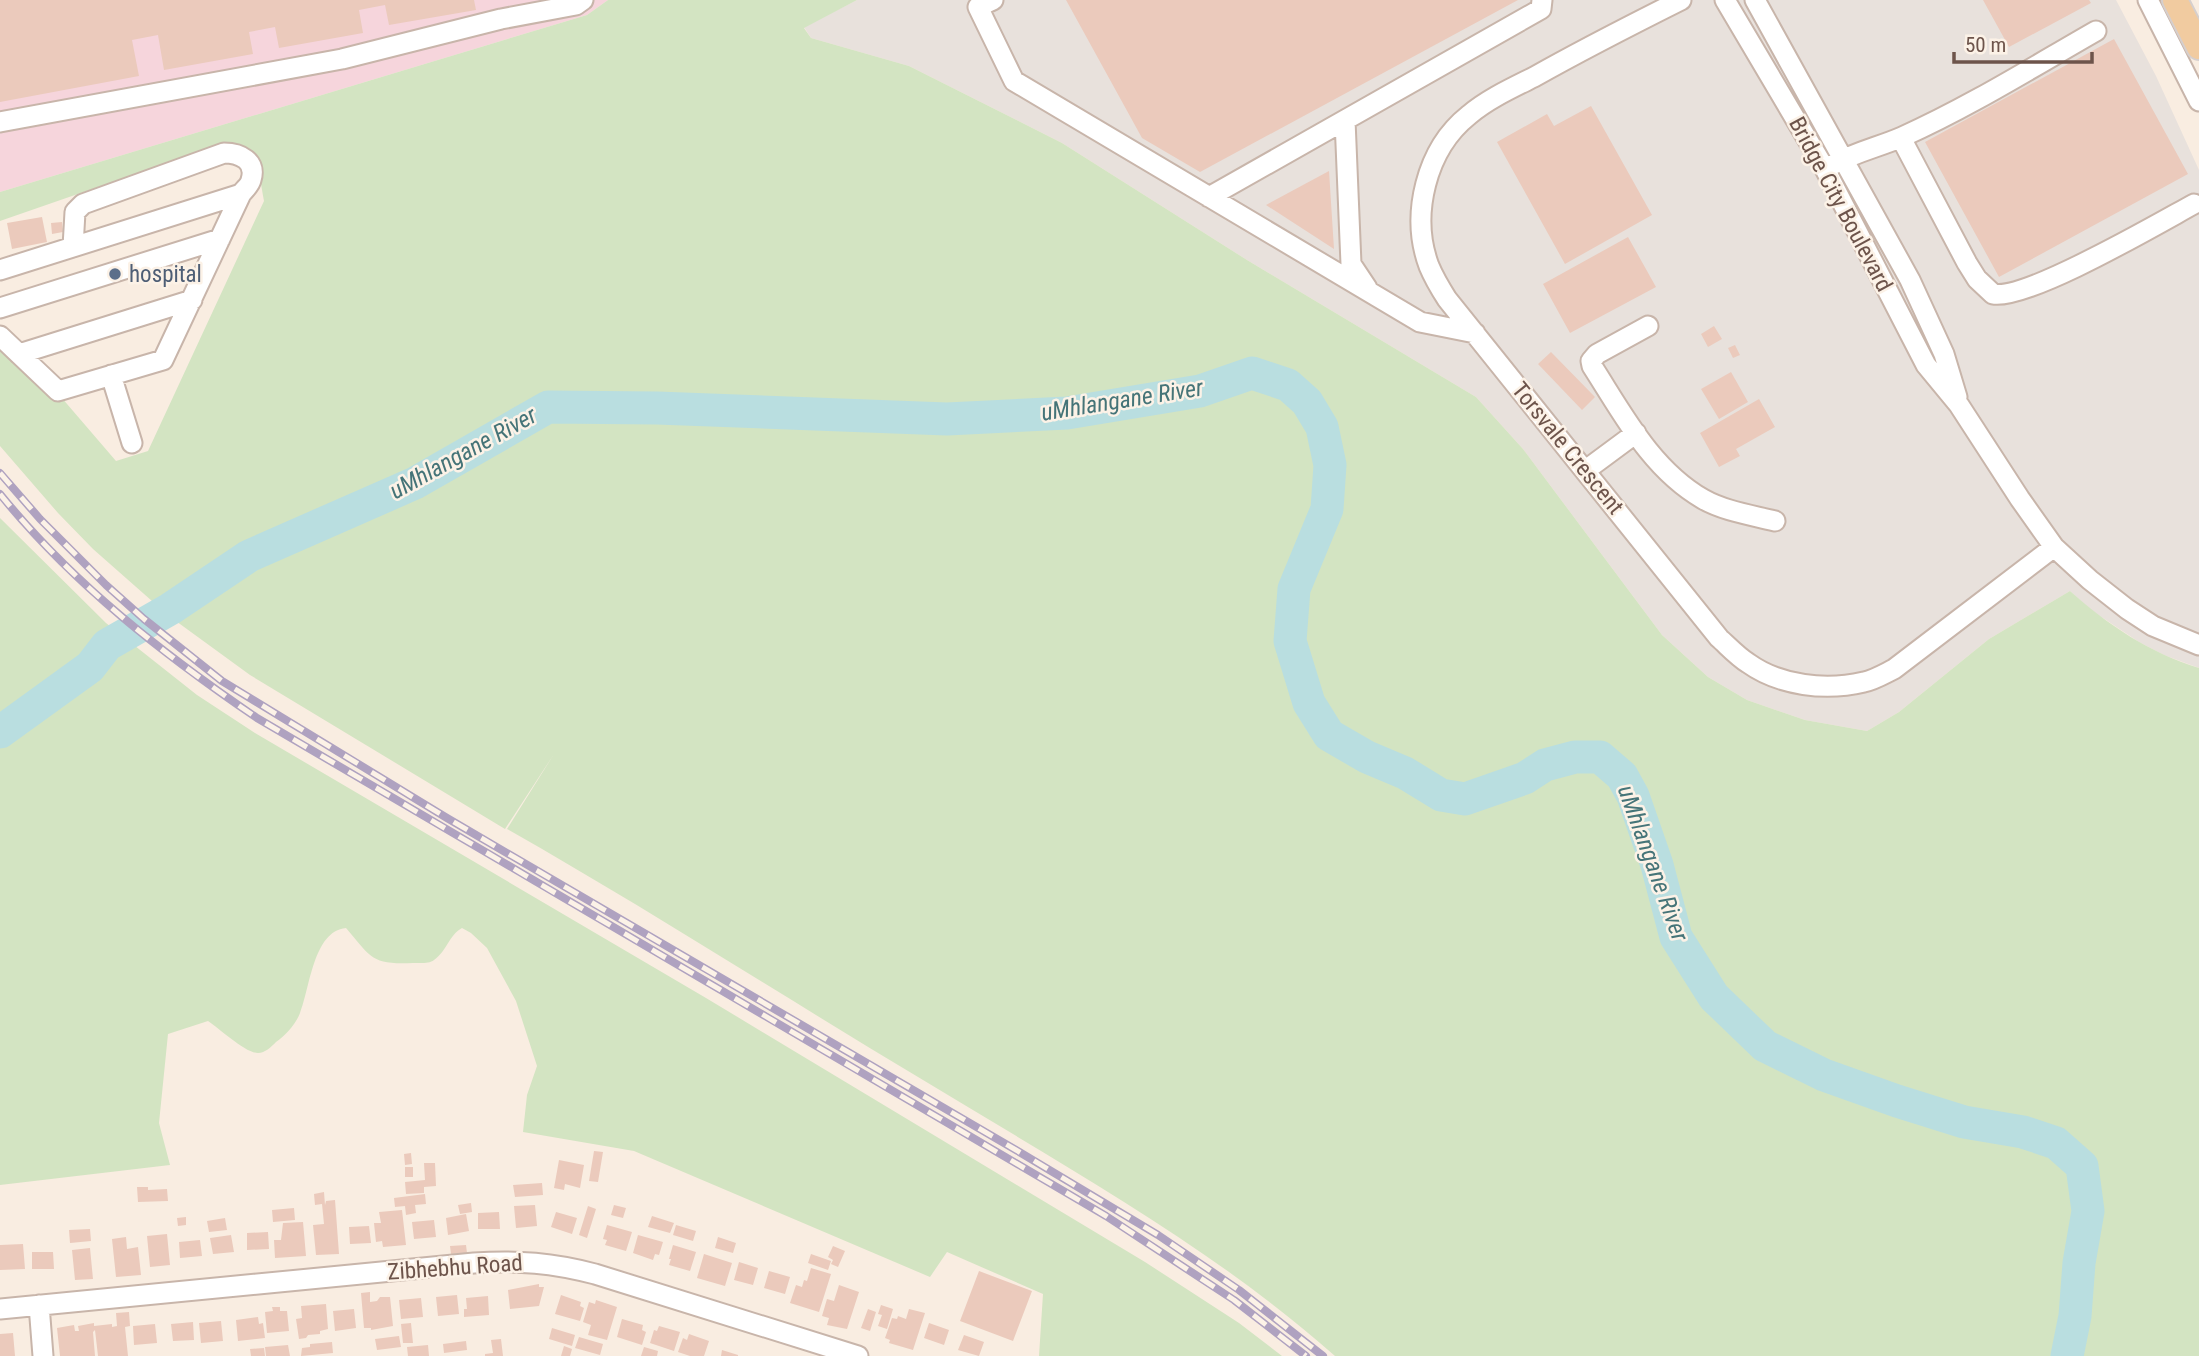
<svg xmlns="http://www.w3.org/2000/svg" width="2199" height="1356" viewBox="0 0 2199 1356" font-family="'Roboto Condensed',sans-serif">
<rect width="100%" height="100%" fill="#f9ede1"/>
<path fill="#e8e1dc" d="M857,0H2116L2156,76L2199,170V668L2164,655L2139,642L2091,610L2070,591L1989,639L1899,712L1867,731L1805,720L1747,700L1708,677L1662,635L1523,449L1476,397L1247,260L1062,143L909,66L811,38L804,27Z"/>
<path fill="#f6d5dc" d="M0,0H608L587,15L0,192Z"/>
<path fill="#d3e4c2" d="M608,0H857L804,28L811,38L909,66L1062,143L1247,260L1476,397L1523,449L1662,635L1708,677L1747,700L1805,720L1867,731L1899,712L1989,639L2070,591C2108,625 2150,653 2199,668V1356H1335C1211,1246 1064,1166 923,1080C784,997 648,909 507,829L554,754L505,829L250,675L169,616L93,549L58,513L0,446V326L116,461L148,451L264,201C258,170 259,142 219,145L0,221V192L587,15Z
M0,518L106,623L197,695L255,733L706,998L1145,1262L1239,1323L1282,1356H1039L1043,1294L947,1252L930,1277L634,1151L523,1132L527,1095L537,1066L516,1001L487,948L471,933L462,928C449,935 447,951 434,960C429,964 420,963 413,963C371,965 371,957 346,928C313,931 310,989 300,1013C296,1024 285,1036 276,1042C271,1047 265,1053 258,1053C245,1053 219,1028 208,1021L168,1034L159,1123L170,1165L0,1185Z"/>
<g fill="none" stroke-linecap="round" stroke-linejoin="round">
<path stroke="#b9dee0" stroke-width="33" d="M0,732L90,667L107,645L170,609L249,556L415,483L548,407L657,408L947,419L1067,413L1200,391L1252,373L1288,385L1307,402L1322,427L1330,465L1327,509L1294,589L1290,641L1309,703L1329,735L1367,757L1405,773L1441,795L1465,799L1525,778L1545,765L1575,757H1600L1622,776L1633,796L1657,865L1676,937L1714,997L1765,1046L1824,1075L1897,1101L1964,1122L2023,1132L2056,1143L2082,1166L2088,1211L2079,1263L2075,1316L2067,1356"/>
</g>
<path fill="#ebcabc" d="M0,0H474L476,10L389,25L385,5L359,10L363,33L279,48L275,27L249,32L253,54L164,70L158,35L132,40L139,76L0,102Z
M1066,0H1518L1200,172L1142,138Z
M1983,0H2089L2091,3L2009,47Z
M2114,39L2188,174L1999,277L1925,142Z
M1591,106L1652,215L1565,264L1497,142L1547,114L1554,126Z
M1329,171L1334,249L1266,205Z
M42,217L47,242L12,249L7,223Z
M62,222L63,232L52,234L51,223Z
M1628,237L1656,287L1570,333L1543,284Z
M1714,326L1722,339L1708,347L1701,334Z
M1735,345L1740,355L1733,358L1728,348Z
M1551,352L1595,397L1582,410L1538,364Z
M1731,372L1748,402L1719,419L1701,389Z
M1759,399L1775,427L1736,449L1740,456L1719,467L1700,433Z
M594,1151L603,1152L598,1182L589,1181Z
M411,1153L412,1164L405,1165L404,1154Z
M559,1160L584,1165L580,1188L565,1184L564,1190L554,1188Z
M424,1163H435L436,1186L424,1187V1193L406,1194L405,1182L425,1180Z
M405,1167H413V1177H405Z
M542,1183L543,1195L515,1197L513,1185Z
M137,1187H148V1190L167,1189L168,1201L138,1202Z
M324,1192L325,1205L326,1201L335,1200L339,1254L316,1255L313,1225L324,1224L322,1204L315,1205L314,1194Z
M425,1194L426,1204L415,1205L416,1213L406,1215L405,1206L395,1207L394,1198Z
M471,1203L472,1212L460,1214L458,1205Z
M535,1205L537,1226L516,1228L514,1206Z
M614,1205L626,1208L623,1218L611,1215Z
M588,1206L596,1209L587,1238L579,1235Z
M294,1208L295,1220L273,1222L272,1210Z
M402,1210L406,1245L383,1247L382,1241L376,1242L374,1223H381L379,1212Z
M499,1212L500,1229H478V1213Z
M556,1212L577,1218L572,1234L551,1227Z
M466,1214L469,1231L448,1235L446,1218Z
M652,1216L674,1223L670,1233L648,1227Z
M186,1217V1225L178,1226L177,1218Z
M225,1218L227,1230L209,1232L207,1221Z
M434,1220L436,1237L414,1239L412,1222Z
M303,1222L306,1256L275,1258L274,1240H281L283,1223Z
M607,1225L632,1232L626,1251L605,1245L607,1240L603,1239Z
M676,1225L696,1231L693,1241L673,1235Z
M369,1226L371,1243L350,1244L349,1227Z
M90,1229L91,1241L70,1243L69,1230Z
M268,1232L269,1249L247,1250V1233Z
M167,1234L170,1265L150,1267L147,1236Z
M231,1235L234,1252L213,1254L210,1238Z
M638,1235L663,1242L659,1255L655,1254L653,1260L633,1253Z
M126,1237L127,1249L138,1247L141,1275L116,1277L112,1239Z
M718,1237L736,1243L733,1253L715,1248Z
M200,1240L202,1256L180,1258L179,1242Z
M23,1244L25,1269L0,1270V1245Z
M466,1245L467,1253L451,1254L450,1246Z
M673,1245L696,1252L690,1271L669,1265L671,1259H669Z
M833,1246L845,1251L838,1267L831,1264L833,1260L828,1257Z
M90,1248L93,1279L75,1280L72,1250Z
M32,1252H53L54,1269H32Z
M704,1254L732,1263L725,1286L697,1278Z
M811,1254L831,1261L828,1270L808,1263Z
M739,1262L758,1268L753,1285L734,1280Z
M811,1268L831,1274L819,1312L790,1303L796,1285L802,1287L804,1280L807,1281Z
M769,1271L790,1277L785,1294L764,1288Z
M979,1271L1032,1291L1013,1341L960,1321Z
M539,1284V1287H544L539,1306L510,1309L508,1290Z
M839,1285L859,1292L847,1329L827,1325L829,1318L822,1316L827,1299L834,1301Z
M370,1292V1302L377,1301L380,1297H390L393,1326L371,1330V1328H364L361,1293Z
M457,1295L459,1314L438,1316L436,1297Z
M561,1295L581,1302L580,1306L584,1308L580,1321L555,1314Z
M488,1296L489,1315L464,1317V1309H467L466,1298Z
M421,1298L423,1317L401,1319L399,1300Z
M596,1300L617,1307L607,1340L588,1335L591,1325L583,1322L589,1302L595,1304Z
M326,1304L328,1329L320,1331V1334L308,1335L306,1338L299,1339L296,1319L302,1318L301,1306Z
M881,1305L893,1309L887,1329L878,1326L882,1315L878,1314Z
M272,1307H280V1311H287L289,1331L267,1333L265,1312L273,1311Z
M354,1309L356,1328L335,1331L333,1311Z
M868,1309L876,1312L870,1331L861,1328Z
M909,1309L925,1313L913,1350L889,1343L890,1340L885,1338L892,1318L897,1319L898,1316L906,1319Z
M129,1312L130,1326L125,1327L128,1356H98L95,1330L93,1332L95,1356H60L57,1328L74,1325L75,1331H79L78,1326L94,1323V1326L112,1324V1327L117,1326L116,1313Z
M258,1317L259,1324L263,1323L265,1338L238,1341L236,1320Z
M622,1319L643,1325L642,1330L646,1332L642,1345L617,1337Z
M221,1321L223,1341L201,1343L199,1323Z
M193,1322L194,1340L173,1341L171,1324Z
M411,1323L413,1343H403L401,1324Z
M929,1323L949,1330L944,1345L924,1338Z
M155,1324L157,1343L134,1345L133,1326Z
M659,1326L680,1332L674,1351L650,1343L654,1330L657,1331Z
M552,1328L575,1335L572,1346L549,1339Z
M13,1333L15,1356H0V1334Z
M689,1334L709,1341L704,1356H690L678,1352L683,1338L687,1340Z
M964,1335L984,1342L979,1356L958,1350Z
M399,1336L401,1347L377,1350L375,1339Z
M579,1337L603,1344L600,1355L575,1348Z
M501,1339L503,1356H485V1354L493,1353L491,1340Z
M466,1341L467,1350L444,1353L443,1344Z
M332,1342L333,1353L301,1356L302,1348L310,1347V1344Z
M288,1345L290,1356H266L265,1347Z
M428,1345L429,1356H408L407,1347Z
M564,1346L572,1349L570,1356H561Z
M644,1347L658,1351L657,1356H641Z
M264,1348L265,1356H251L250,1349Z
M722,1350L738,1355V1356H721Z"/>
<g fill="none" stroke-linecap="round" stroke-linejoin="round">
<defs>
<path id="minor" d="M993,0L978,7L1014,81L1420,322L1475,333
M1681,0C1631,25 1582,50 1534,77C1512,88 1488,99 1469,115C1426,149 1410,215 1429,266C1434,278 1440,288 1447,299L1719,638C1728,646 1737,656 1748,663C1780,686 1826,691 1864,682C1874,680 1884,674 1894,669L2054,547
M1725,0L1825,169L1926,365L1959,405L2020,499L2054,547L2090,580L2127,609L2153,626L2199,645
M1755,0L1910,280L1944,354L1957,397
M2148,0L2199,101
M1345,120L1351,264L1367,288
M0,122L342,59L501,19L576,5L583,0
M1901,138L1967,263L1977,279L1993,294C2026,301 2159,223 2194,204
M1832,165C1855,152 1879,147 1902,137C1969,107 2033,67 2096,31
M1209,197L1541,9L1542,0
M0,270L241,194
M0,308L220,239
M1648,326L1597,354L1591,361L1592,366C1623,414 1651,469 1703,499C1724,511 1751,515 1775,521
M0,336L58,391L163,360L241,194C244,190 250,185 251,180C257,161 240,153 224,153L83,204L75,212L73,247
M19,354L192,300
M111,375L132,443
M1586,470L1636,433
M39,1305L43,1356
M0,1309L474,1263C518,1260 553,1263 595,1274L858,1356"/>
<path id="major" d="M2175,0L2199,47"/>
</defs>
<use href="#minor" stroke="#c8b5aa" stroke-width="23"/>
<use href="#major" stroke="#d6cfcd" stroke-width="28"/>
<use href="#minor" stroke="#fff" stroke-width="19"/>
<use href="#major" stroke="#f1cba0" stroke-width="24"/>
<defs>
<path id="rail" d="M0,473L40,519L106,585L144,619L222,681L447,818L1016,1150L1158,1235L1239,1290L1323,1356
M0,494C72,583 163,654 257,718L1106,1216L1234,1300L1306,1356"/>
</defs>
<use href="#rail" stroke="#afa2c0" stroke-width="8"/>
<use href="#rail" stroke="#fcf2e7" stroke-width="5" stroke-dasharray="16" stroke-linecap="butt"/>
</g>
<circle fill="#5c6f8a" stroke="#fcf2e7" stroke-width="2.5" cx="115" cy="274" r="7"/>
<g text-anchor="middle" stroke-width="5" stroke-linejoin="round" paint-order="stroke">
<g font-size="23" fill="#6d544b" stroke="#fcf2e7">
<text transform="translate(1841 204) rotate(62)" y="8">Bridge City Boulevard</text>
<text transform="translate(1568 448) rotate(51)" y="8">Torsvale Crescent</text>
<text transform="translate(455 1267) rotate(-4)" y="8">Zibhebhu Road</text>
</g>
<g font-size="23" fill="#4e5e75" stroke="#fcf2e7" text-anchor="start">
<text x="129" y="282">hospital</text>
</g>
<g font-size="24" font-style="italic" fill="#457478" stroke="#fcf2e7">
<text transform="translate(1122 400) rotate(-9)" y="8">uMhlangane River</text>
<text transform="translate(463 453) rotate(-29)" y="8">uMhlangane River</text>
<text transform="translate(1653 863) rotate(70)" y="8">uMhlangane River</text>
</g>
</g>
<path d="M1954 52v10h138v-10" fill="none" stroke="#6d544b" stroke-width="3.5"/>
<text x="1965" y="52" font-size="21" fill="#6d544b" stroke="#fcf2e7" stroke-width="5" paint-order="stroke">50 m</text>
</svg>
